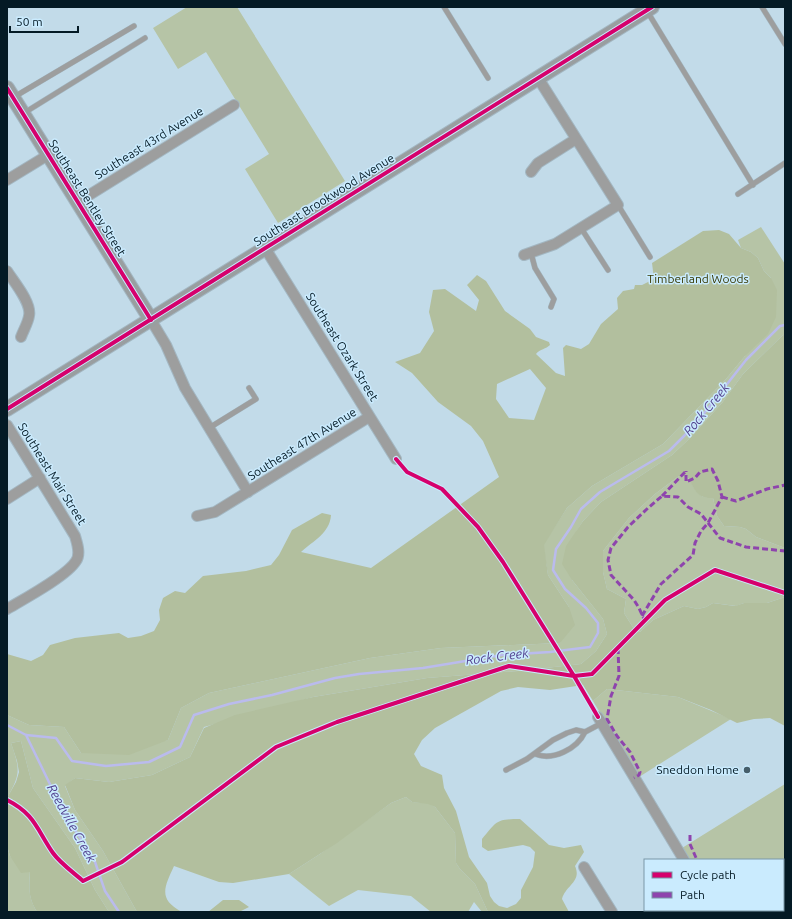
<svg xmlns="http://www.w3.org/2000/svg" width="792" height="919" viewBox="0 0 792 919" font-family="Ubuntu,sans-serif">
<rect width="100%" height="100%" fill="#c2dbe9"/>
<path fill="#b6c4a6" d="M187,7H237L345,181L278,223L245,169L269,154L206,52L178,69L153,28Z
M761,227L785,264V334L782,336L743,374L722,403L689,439L672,455L601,502L583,521L576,532L572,580L603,619L607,634L596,651L581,664L518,671L427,678L313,697L204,727L190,757L152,775L109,782L75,778L65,786L75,810L103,851L137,912H109L95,890L75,848L33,788L21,741L11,743C20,769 21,774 7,798V715L29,725L64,727L81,753L168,740L181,708L209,693L370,658L441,648L560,643L569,607L548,575L543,545L567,508L592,486L663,444L726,379L745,356L771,278L764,271L758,258L751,252L741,248L738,240Z
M679,476H687C695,488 697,499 713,498L717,516L724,526L740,527L746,529L756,537L785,548V597L767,603H744L736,606L713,603L706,607L698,609L684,606L653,620L640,632L634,629L624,613L626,599L607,589L603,572V551L629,518L655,494Z
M607,689L678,697L731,719L639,777L593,701Z
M785,784V912H721L720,910H783V860H689L682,848Z
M406,797L412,802L428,803L435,807L455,833L456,863L460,869L475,884L488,912H482L474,902L468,912H431L411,896L358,890L329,906L289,874L320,854L391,803Z
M7,846L10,856L30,871C29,888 28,897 37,912H7Z"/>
<path fill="#b2bf9e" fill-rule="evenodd" d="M719,230L729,234L741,248L751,252L758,258L764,271L771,278L777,290L776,317L768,334L745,356L726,379L663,444L592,486L567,508L544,545L548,575L569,607L575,625L560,643L441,648L370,658L209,693L181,708L168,740L129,755L81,753L64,727L29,725L7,715V654L31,661L43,655L50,645L75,638L119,633L128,638L141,636L154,631L160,620L159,610L163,598L175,591L185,593L203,576L246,571L271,565L279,555L292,530L322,513L331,515C330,533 313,541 301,552L371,568L499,477L483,441L471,426L438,402L412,373L395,362L420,353L434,331L429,312L433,290L445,289L476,311L479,300L467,285L477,275L486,281L505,311L530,329L536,337L549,342L550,345C546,349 540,349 536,354L556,373L565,376L563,348L566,345L581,349L589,344L601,324L618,309L617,298L623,291L634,289L635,285H642L654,279L652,263L703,231ZM530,369L546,388L534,420L509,418L496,399L497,384Z
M785,334V548L756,537L746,529L740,527L724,526L717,516L713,498C696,499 695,489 687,476H679L655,494L629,518L603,551V572L607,589L626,599L624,613L634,629L640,632L653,620L684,606L698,609L706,607L713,603L735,606L744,603H767L785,597V726L770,718L754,719L737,723L711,710L678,697L607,689L593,701L583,685L550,690L518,687L501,691L435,728L422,740L414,754L421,766L442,775L444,788L456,811L469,857L487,883L490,896L494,902L499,906L507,908L516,904L521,898V890L533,867L535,852L530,847L523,845L488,851L482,847V839C497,821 496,819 520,819L549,845L564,848L581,845L584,852L575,866C582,882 566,885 562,899L569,912H488L475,884L460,869L456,863L455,833L435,807L428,804L412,802L406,797L391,803L337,843L289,874L233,883L219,882L174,866C164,888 158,899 182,912H137L103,851L75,810L65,785L75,778L109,782L152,775L190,757L204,728L235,715L313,697L427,678L518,671L581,664L596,651L607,634L603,619L572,580L562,564L566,546L583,521L601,502L672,455L689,439L722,403L743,374L782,336Z
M21,741L33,788L75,848L95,890L109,912H37C28,897 29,889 30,872L21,873L10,856L7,846V798L16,782L19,772L17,761L11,743Z
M223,900H239L249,907L239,912H208Z"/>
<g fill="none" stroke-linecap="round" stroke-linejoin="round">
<path stroke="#babbed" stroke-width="2.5" d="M7,725L26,735L56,738L72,761L106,766L149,762L180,747L194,715L229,704L272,695L335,678L359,674L423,668L502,655L550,652L590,647L598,633V623L586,608L565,589L553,570L556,549L571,527L581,509L600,492L669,451L694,426L746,360L780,326L785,325
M26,735L65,815L94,859L105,891L119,912"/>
<defs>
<path id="lane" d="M444,7L488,78
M762,7L785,44
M647,11L753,185
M14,97L134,26
M24,113L145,38
M738,194L785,163
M618,205L650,257
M581,228L608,270
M531,253L535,268L554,299L551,307
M209,428L256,399L249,388
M535,754C553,761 577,749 585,732
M506,770L527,759L553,740L567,733L576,730L585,732L602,723"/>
<path id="street" d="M531,172L538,163L576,139
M7,180L48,155
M78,202L234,105
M265,248L396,459
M524,255L555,244L618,205L538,78
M7,271C14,282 32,303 29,316C28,323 23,331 21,337
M151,320L166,345L185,388L248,492
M7,425L75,536C77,543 81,554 76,561C67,576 24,599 7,609
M7,499L40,478
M197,516L215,512L369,417
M598,717L684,860
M584,867L612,912
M714,910L715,912"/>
<path id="secondary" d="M7,88L151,320
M7,409L652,7"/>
</defs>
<use href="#lane" stroke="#a3b7c2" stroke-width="6"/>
<use href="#street" stroke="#a3b7c2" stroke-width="12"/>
<use href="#secondary" stroke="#a3b7c2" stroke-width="16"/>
<use href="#lane" stroke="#9d9e9e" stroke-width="5"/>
<use href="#street" stroke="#9d9e9e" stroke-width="10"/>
<use href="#secondary" stroke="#999ea0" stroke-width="14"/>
<path stroke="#8e44ad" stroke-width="3" stroke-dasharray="6 3" stroke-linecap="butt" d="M662,496L686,471
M722,497L736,501L767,489L785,485
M642,616L661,584L693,555L695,543L701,531L708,523L722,497L718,481L712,469L700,472L695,478L686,482V471
M642,622L644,619L639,608L634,600L611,575L608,560L611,548L628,527L648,508L662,496L678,497L688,507L701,514L720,538L746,547L785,551
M618,648L619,676L611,696L607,719L617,736L630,752L640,772L639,775L634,778
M690,835V844L697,860
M723,910L724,912"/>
<defs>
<path id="cycleway" d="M7,88L151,320
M7,409L652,7
M396,459L407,472L442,489L478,527L503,562L574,676L598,717
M7,800C35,814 37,830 53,853C60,863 74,873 83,881L122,862L276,747L337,722L509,666L574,676L592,674L665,600L715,570L785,593"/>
</defs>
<use href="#cycleway" stroke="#caebfe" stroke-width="6"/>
<use href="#cycleway" stroke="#d6006c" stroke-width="4"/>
</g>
<circle fill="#465e6a" stroke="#caebfe" stroke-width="1.5" cx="747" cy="770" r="4"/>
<g text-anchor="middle" stroke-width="3" stroke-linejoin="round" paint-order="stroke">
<g font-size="12" fill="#041a25" stroke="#caebfe">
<text transform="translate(149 143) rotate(-32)" y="4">Southeast 43rd Avenue</text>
<text transform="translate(87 198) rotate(58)" y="4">Southeast Bentley Street</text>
<text transform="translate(324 200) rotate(-32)" y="4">Southeast Brookwood Avenue</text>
<text transform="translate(342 347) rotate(58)" y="4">Southeast Ozark Street</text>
<text transform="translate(302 444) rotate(-32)" y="4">Southeast 47th Avenue</text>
<text transform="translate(52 474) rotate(58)" y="4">Southeast Mair Street</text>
</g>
<g font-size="12" fill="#373800" stroke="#caebfe">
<text x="698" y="283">Timberland Woods</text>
</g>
<g font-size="12" fill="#041a25" stroke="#caebfe" text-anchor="end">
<text x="739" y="774">Sneddon Home</text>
</g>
<g font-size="13" font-style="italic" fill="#53418f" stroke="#caebfe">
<text transform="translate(706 409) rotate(-50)" y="5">Rock Creek</text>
<text transform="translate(497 656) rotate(-7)" y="5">Rock Creek</text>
<text transform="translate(72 823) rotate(61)" y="5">Reedville Creek</text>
</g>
</g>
<rect width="792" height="919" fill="none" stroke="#041a25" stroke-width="16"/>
<rect x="644" y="859" width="140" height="52" fill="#caebfe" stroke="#7b97a7"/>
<rect x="652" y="872" width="20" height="6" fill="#d6006c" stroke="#7b97a7"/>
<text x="680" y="879" font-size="12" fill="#041a25">Cycle path</text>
<rect x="652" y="892" width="20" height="6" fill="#8e44ad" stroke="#7b97a7"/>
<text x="680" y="899" font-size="12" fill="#041a25">Path</text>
<path d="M10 26v6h68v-6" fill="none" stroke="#041a25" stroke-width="2"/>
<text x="16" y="26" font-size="12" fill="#041a25" stroke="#caebfe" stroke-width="3" paint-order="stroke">50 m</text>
</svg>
